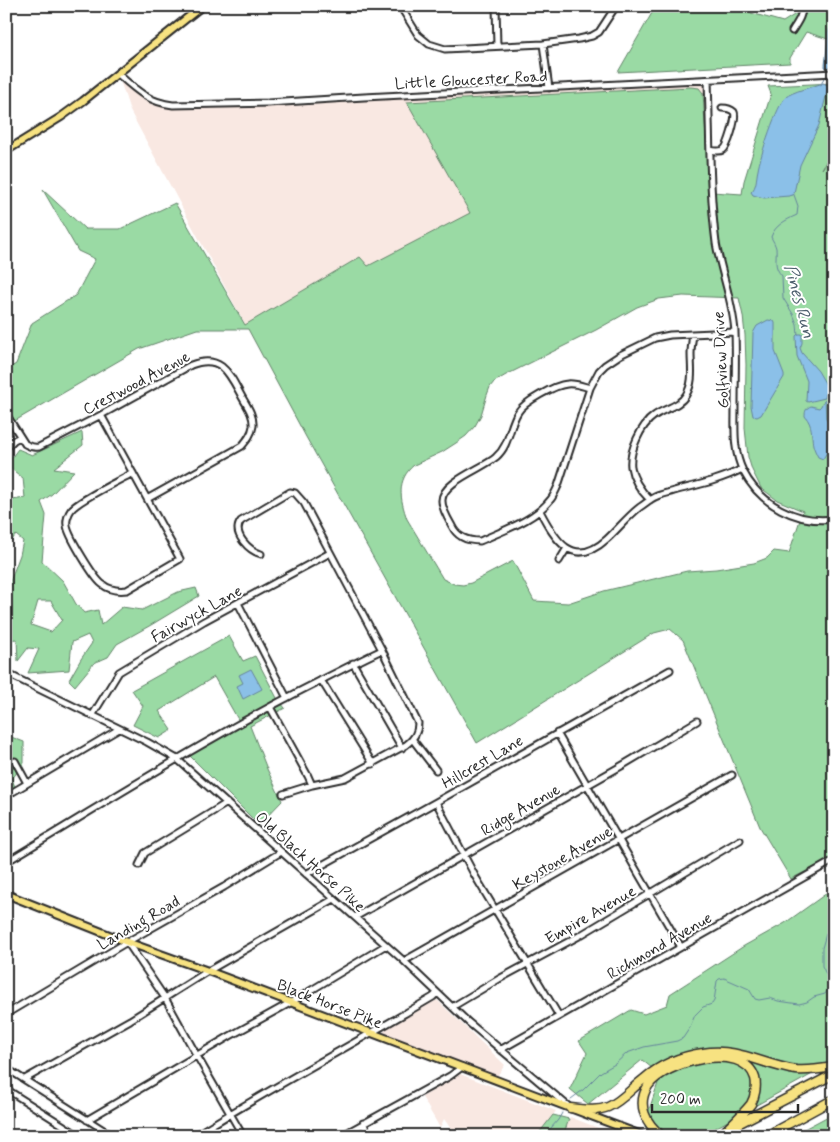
<svg xmlns="http://www.w3.org/2000/svg" width="840" height="1142" viewBox="0 0 840 1142" font-family="Mynerve,sans-serif">
<rect width="100%" height="100%" fill="#fff"/>
<filter id="ink" filterUnits="userSpaceOnUse"><feTurbulence type="fractalNoise" baseFrequency=".02" numOctaves="2"/><feDisplacementMap in="SourceGraphic" scale="10" xChannelSelector="R" yChannelSelector="G"/><feConvolveMatrix kernelMatrix="1 2 1 2 8 2 1 2 1" color-interpolation-filters="sRGB"/></filter>
<g filter="url(#ink)">
<path fill="#f9e8e2" d="M118,74L140,94L164,104L268,103L708,80L715,230L665,240L306,437L130,111Z
M437,1000L505,1065L497,1076L383,1033L388,1027Z
M460,1074L556,1111L539,1133L528,1136H456L444,1119L440,1128L422,1097Z
M570,1117L619,1136H563Z"/>
<path fill="#9adaa4" stroke="#628268" fill-rule="evenodd" d="M656,6H747L751,13L783,22L802,10L801,6H834V30L828,39L806,32L790,58V63L618,72Z
M834,83V119L827,134L832,150L822,169L833,155L834,156V857L791,879L760,827L683,640L670,629L654,633L477,743L306,437L248,329H197L139,349L13,422L6,410V370L16,364L32,323L76,295L95,259L78,251L43,190L85,229H120L175,203L245,325L360,257L368,266L470,213L407,102L691,87L699,88L703,93L712,231L715,230L712,192L742,194L744,181L771,94L768,86ZM683,296L739,298L743,316L745,335L746,365L745,428L748,457L752,470L761,488L777,500L803,511L789,553L774,551L767,558L754,563L716,569L687,571L604,591L568,603L534,601L513,561L471,583L463,585L454,584L443,579L407,519C400,499 396,480 414,465L442,452L456,443L466,436L475,426L481,415L487,395L490,387L494,382L506,375L596,330L637,307L659,299Z
M82,432L83,445L54,468L74,471L52,494L41,502L46,515L42,561L63,581L76,604L84,613L98,610L101,625L122,607L142,610L178,592L196,588L199,596L151,625L117,644L108,657L94,663L75,686L69,680L81,659L92,643L88,635L72,642L69,670L28,673L39,649L28,648L18,661L17,639L6,640V592L20,555L23,541L16,535L6,547V501L25,498L23,478L10,468L6,470V465L18,449L32,455ZM38,601H51L62,620L51,632L31,625Z
M229,636L243,661L255,656L277,698L285,708L250,726L267,769L282,801L259,825L189,755L240,723L214,677L159,711L172,730L159,738L133,725L143,706L132,690Z
M6,735L24,742V763L12,779L15,787L6,792Z
M834,888V1062L701,1136H668L645,1127L647,1116L659,1080L652,1068L642,1060L588,1104L570,1089L587,1053L579,1041L631,1010L644,1014L667,1005L670,994L744,946L785,923Z
M834,1113V1127L817,1136H791Z
M553,1115L569,1119L563,1136H528L539,1133Z"/>
<path fill="#8bc0e8" stroke="#65849c" d="M834,19V61L828,68L825,67V65L828,39V32Z
M823,83L828,85V88L819,125L800,165L794,193L793,195L789,196L764,198L753,195L751,192C757,187 756,178 758,170C760,157 777,104 786,97C791,92 815,86 823,83Z
M768,320L774,321L775,323V351L784,374V377L761,415L757,417L753,416L751,406L753,333L757,326Z
M798,334H802V343L800,348L802,353L818,371L825,383L827,389L825,398L808,402L806,401L807,381L797,356L796,336Z
M825,400L826,418L832,427L833,433L834,455L827,452L823,459L818,457C816,453 814,449 813,445C811,433 813,426 805,416C805,411 806,408 811,406L819,408C822,406 822,402 825,400Z
M251,669L262,689L243,699L237,686L243,683L239,675Z"/>
<g fill="none" stroke-linecap="round" stroke-linejoin="round">
<path stroke="#65849c" stroke-width="1" d="M821,85L825,75
M793,192L798,206L797,215C786,220 775,225 771,237C773,241 775,244 776,248C777,260 773,266 782,276L783,298L793,314L797,324L798,335
M571,1099L583,1090L601,1072L615,1064L627,1053L644,1047L677,1041L683,1038L689,1029L695,1015L703,1007L712,1004L714,1001L717,981L719,979L724,978L749,989L755,999L759,1000L770,998L778,1001L799,1004L807,1002L814,997L825,994L828,990L829,983L828,978L822,966V948L826,934L834,922
M544,1136L558,1120L562,1113"/>
<defs>
<path id="minor" d="M400,6L418,35L429,44L445,49L543,44L579,39L592,36L599,32L616,6
M496,6L497,46
M792,31C797,23 803,15 802,6
M543,44L549,88
M118,74C136,90 148,102 173,105L268,103L364,97L834,73
M708,80C710,134 709,189 716,243C721,273 733,301 735,332C736,357 735,382 735,407C735,429 733,451 743,471C760,504 796,524 834,519
M710,150C714,151 719,152 723,150C728,147 737,117 734,112C731,109 725,108 722,108
M590,388C582,386 575,383 567,384C555,385 524,402 518,412C509,426 510,445 496,457C484,468 441,482 442,501C442,509 448,519 452,526C457,537 467,541 480,541C504,530 534,521 551,499C554,495 556,490 558,486L590,388L599,371L605,365L620,355L655,338L670,335L735,332
M6,414L25,444C30,447 33,448 39,447L101,415L191,365C222,353 230,375 242,397C247,406 254,415 253,426C252,434 247,440 242,446L147,499
M101,415L180,559L127,590C119,591 109,590 102,584C94,578 67,534 67,525C66,521 68,514 71,510C77,501 120,480 133,473
M6,448L14,440L20,437
M650,500C641,491 633,480 631,467C629,451 641,425 654,416C664,408 679,407 686,395C694,382 691,368 691,354C691,347 692,341 693,335
M540,511C555,540 573,570 607,539C618,529 627,517 640,507C645,504 650,499 655,497C661,494 668,493 674,491C697,485 721,480 742,469
M261,554C250,551 231,534 241,521L290,492L295,493L304,503L382,650L418,723C418,733 414,739 406,745L345,778L312,785L283,794
M559,561L567,548
M238,603L287,698
M353,663L402,748
M6,673L147,742L177,759L404,961L468,1022L568,1106
M321,680L373,764
M270,707L308,776L312,785
M92,716L119,672L204,621L330,553
M557,733L681,947
M413,740L436,770
M15,761L27,783
M6,796L119,729
M436,802L475,876L559,1016
M6,862C103,804 198,744 298,692C326,678 354,663 382,650
M139,865L145,853L227,803
M306,874L436,802L670,670
M355,917L623,765L697,721
M127,942L165,998L197,1056L243,1136
M404,961L732,775
M452,1007L499,979L579,936L740,840
M6,1014L127,942L224,887L281,852
M500,1050L831,862
M6,1068L113,1136
M25,1079L130,1020L208,971L334,899
M6,1089L80,1136
M87,1120L230,1036L290,1003L386,945
M363,1123L370,1136
M194,1136C272,1087 354,1044 433,997L437,993
M341,1136L450,1076L462,1067"/>
<path id="major" d="M6,151L61,117L83,101L202,6
M6,894L127,942L208,971L644,1136"/>
<path id="highway" d="M570,1108C582,1109 596,1112 608,1107C622,1101 632,1088 644,1079C660,1065 682,1056 703,1053C739,1047 762,1065 796,1070C809,1071 821,1069 834,1067
M662,1136C646,1124 636,1105 648,1086C664,1062 743,1040 755,1078C757,1086 755,1097 751,1104C743,1114 733,1123 724,1132
M718,1136L734,1126L834,1074
M766,1136L834,1099"/>
</defs>
<use href="#minor" stroke="#2b2b2b" stroke-width="9"/>
<use href="#major" stroke="#2b2b2b" stroke-width="10"/>
<use href="#highway" stroke="#2b2b2b" stroke-width="11"/>
<use href="#minor" stroke="#fff" stroke-width="5"/>
<use href="#major" stroke="#f7e281" stroke-width="6"/>
<use href="#highway" stroke="#f7e281" stroke-width="8"/>
</g>
</g>
<g text-anchor="middle" stroke-width="4" stroke-linejoin="round" paint-order="stroke">
<g font-size="16" fill="#2b2b2b" stroke="#fff">
<text transform="translate(471 79) rotate(-3)" y="6">Little Gloucester Road</text>
<text transform="translate(720 360) rotate(-93)" y="6">Golfview Drive</text>
<text transform="translate(136 382) rotate(-28)" y="6">Crestwood Avenue</text>
<text transform="translate(196 613) rotate(-29)" y="6">Fairwyck Lane</text>
<text transform="translate(482 761) rotate(-30)" y="6">Hillcrest Lane</text>
<text transform="translate(520 809) rotate(-30)" y="6">Ridge Avenue</text>
<text transform="translate(562 857) rotate(-30)" y="6">Keystone Avenue</text>
<text transform="translate(311 861) rotate(42)" y="6">Old Black Horse Pike</text>
<text transform="translate(590 914) rotate(-30)" y="6">Empire Avenue</text>
<text transform="translate(138 922) rotate(-30)" y="6">Landing Road</text>
<text transform="translate(659 945) rotate(-30)" y="6">Richmond Avenue</text>
<text transform="translate(330 1003) rotate(21)" y="6">Black Horse Pike</text>
</g>
<g font-size="18" font-style="italic" fill="#4d5f6d" stroke="#fff">
<text transform="translate(800 301) rotate(75)" y="6">Pines Run</text>
</g>
</g>
<rect width="840" height="1142" fill="none" stroke="#fff" stroke-width="25"/>
<rect x="12" y="12" width="815" height="1117" fill="none" stroke="#2b2b2b" stroke-width="2" filter="url(#ink)"/>
<path d="M652 1104v8h146v-8" fill="none" stroke="#2b2b2b" stroke-width="2.5"/>
<text x="660" y="1104" font-size="15" fill="#2b2b2b" stroke="#ffffff" stroke-width="4" paint-order="stroke">200 m</text>
</svg>
